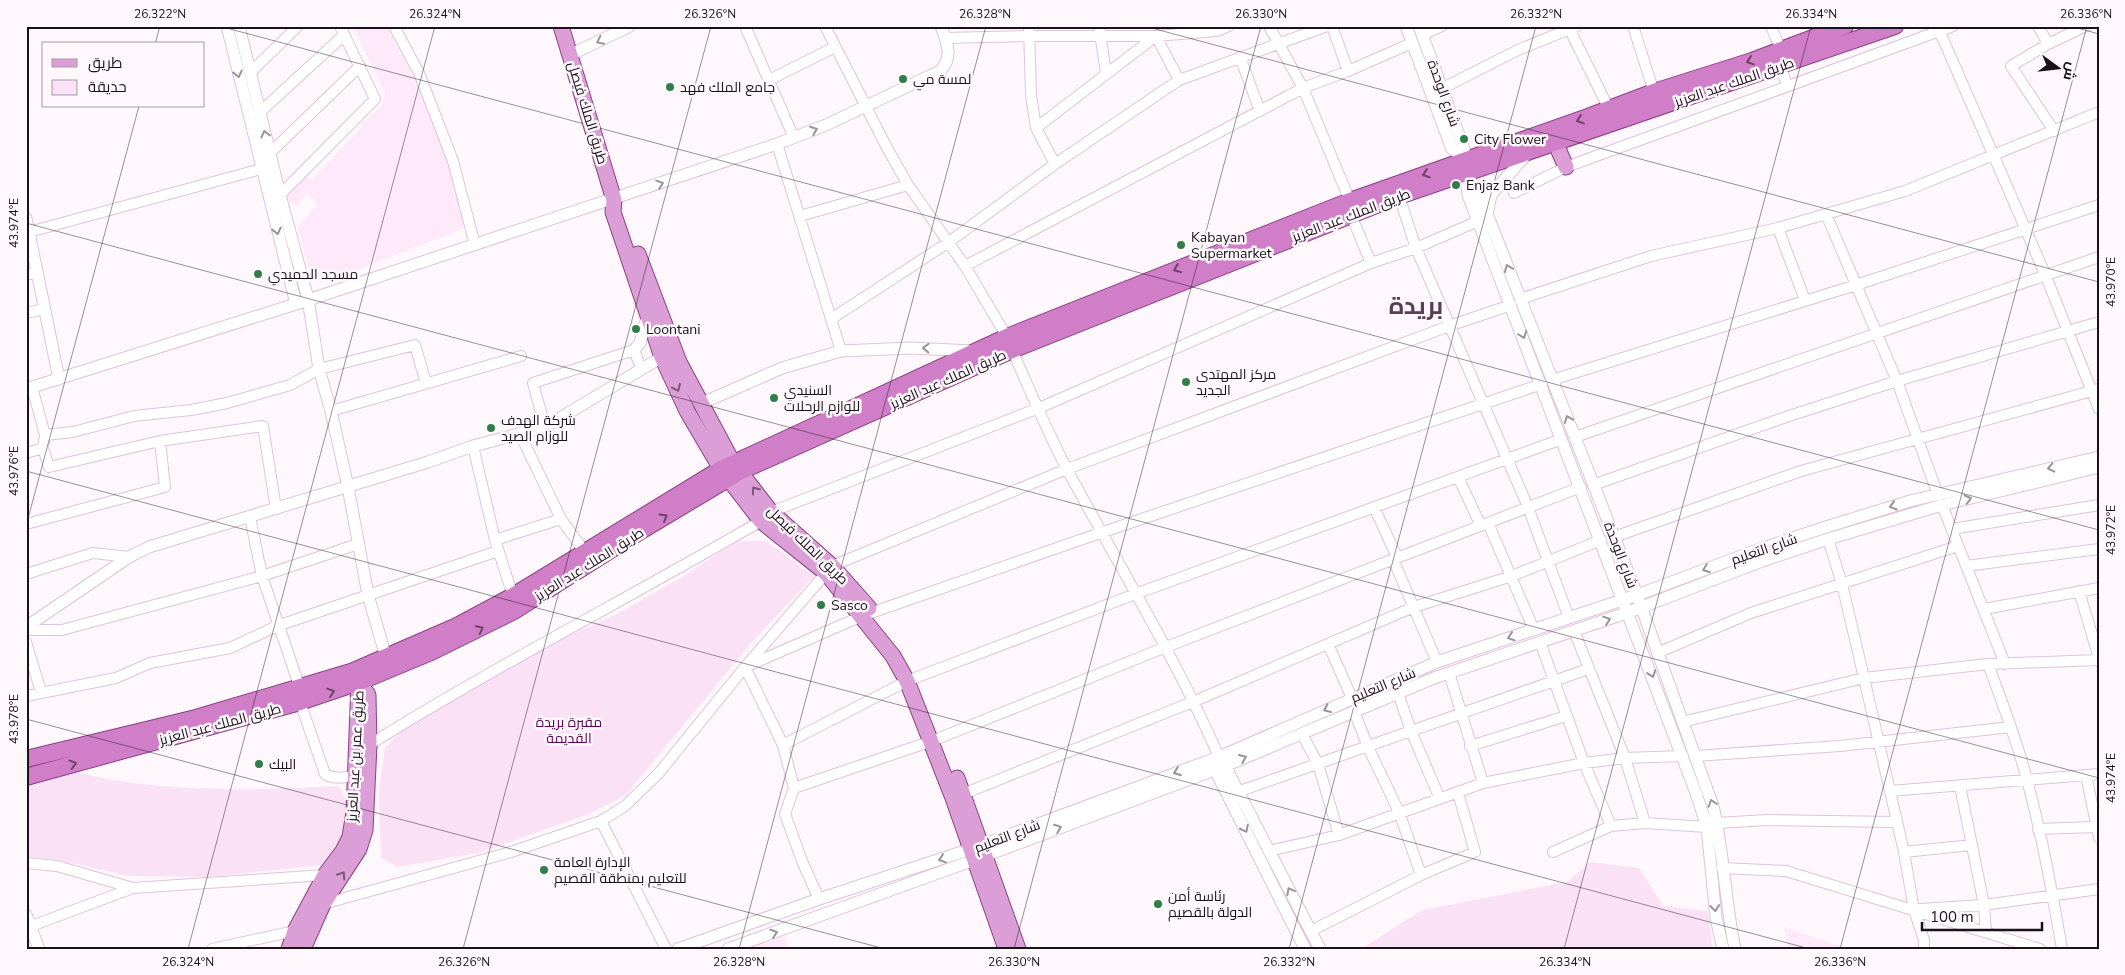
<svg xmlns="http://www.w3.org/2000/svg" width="2125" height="975" viewBox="0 0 2125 975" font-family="'Nunito Sans',Cairo,sans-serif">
<rect width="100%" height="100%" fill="#fef8fd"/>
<path fill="#fee9fa" d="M353,26H387L425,100L454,174L468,227L323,283L311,277L298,227L318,204L307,194L297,206L289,202L287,194L305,176L312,180L362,127L361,124L382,106L385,93Z
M1784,927L1848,949H1789Z
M784,936L790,949H748Z"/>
<path fill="#fbe1f6" d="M736,541H766L814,576L751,643L626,795L589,814L478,853L398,867L381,858L379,789L385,748L403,730L470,686L558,641L617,614L682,577Z
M72,771C155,793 253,791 338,786L347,801L349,825L335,855L322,865L209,877L129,876L54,859L26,857V785Z
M1590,862L1639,868L1663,906L1708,911L1713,949H1361L1422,910L1567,882Z"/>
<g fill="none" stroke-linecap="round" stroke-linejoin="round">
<defs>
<path id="minor" d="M394,26L419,73L453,161L475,245
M745,26L794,138
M825,26L886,146L908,185L965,266L1007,337
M1029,26L1031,95L1036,128L1055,164
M1099,26L1106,73
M1269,26L1303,88L1350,201
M1332,26L1348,71
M1568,26L1609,109
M1633,26L1654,92
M1771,26L1781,50
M2038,26L2048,44
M1940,32L2045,274L2099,409
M1422,35L1442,26
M1156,36L1179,80
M945,38L1030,36H1156L1217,31L1229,26
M1240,57L1260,111
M1780,66L1787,85
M251,72L298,26
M769,80L835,47
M1443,88L1518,50L1577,26
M259,113L344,35
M1036,128L1156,36
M2054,131L2011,66L2048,44L2086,26
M777,144L841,351
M270,153L360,66
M1514,193L1566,167L1953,26
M280,195L375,99L340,26
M1399,196L1416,248L1528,507L1569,618
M1826,214L1897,381L1938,495
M1351,215L1371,263
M800,216L908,185
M1778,228L1805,300
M29,232L261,169
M965,266L1303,88L1348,71L1412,43
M26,274H38
M1520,299L1651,256L1778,228L1905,191L2099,112
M26,313L44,309
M831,319L949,242L1055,164L1179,80L1327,26
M1012,350C1030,390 1047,432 1068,471C1119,566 1176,658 1219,757
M1552,380L1856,285L2099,205
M32,387L45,435L43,448L49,467L160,441L263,426L276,509
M331,411L521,356
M545,427L533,383L634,350L641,368
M520,434L561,519L584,551
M45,435L73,432L134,416L191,410L227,403L290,385L319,369L415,345L426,383
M1575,437L2099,257
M473,446L495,540L513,596
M26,453L43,448
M1458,477L1481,526
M1593,485L1786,417L1897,381L2099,322
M1942,505L2005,664
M1374,507L1397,557
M771,512L1039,408L1371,263L1416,248L1478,221
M250,517L262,576L300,688
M1488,523L1534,630
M26,524L165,487L160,441
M1952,529L2099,505
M1614,537L1801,471L2099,389
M1828,539L1842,584L1864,678L1904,852L1914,910L1924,940V949
M495,540L561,519
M1393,559L1437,662
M832,566L1067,469L1449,326L1511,305
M1966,566L2099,549
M26,574L93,553L129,557
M2079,591L2099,658
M1984,609L2099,588
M26,630H62L262,576L358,544
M1574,631L1625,758L1645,823
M26,642L41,692
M1540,642L1584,763L1611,826
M1328,644L1352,698
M1657,653L1751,613L1958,546
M1988,664C2002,702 2017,740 2027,780C2042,835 2052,892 2062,949
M1449,673L1483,783
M1398,693L1411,731L1440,799
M26,696L116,678L150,663L230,648L277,626L498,551
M300,702L325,774C334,780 344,777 354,776
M1354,711L1368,747L1399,812L1421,875
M1682,722L1864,678L1988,664L2099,660
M1302,734L1318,764L1339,835
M369,745C497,665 631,597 761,521
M783,745L907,681L1138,593L1562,439
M1470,746L1566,716
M1695,756L1840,746L2011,727
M2086,775L2099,838
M1960,786L1984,905L1986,932
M794,788L932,741L1166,647L1581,487
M1890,791L2099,774
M1237,792L1588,669
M963,794L1195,701L1414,607L1512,576L1601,540
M601,821L666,949
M1717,823L1767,820L1896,822
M2038,829L2096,827
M1269,851L1339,835L1483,783L1584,763L1625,758L1683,756
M1553,852L1611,826L1645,823L1707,827
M1904,852L1972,845
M26,863L57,866L133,888
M1722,868L1786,871L2040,949
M819,899L802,861L785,814L794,788L783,745L745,667L862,616L1103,532L1542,384
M323,904L511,852L601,821L625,806L658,774L745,667L826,573
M1920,909L1984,905L2099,889
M26,928L133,888L325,875
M1311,931L1421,875L1475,852L1458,793
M212,949L295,931"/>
<path id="tertiary" d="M227,26L296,304
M239,26L280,195L308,299L319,369L331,411L348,487L368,595L386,657
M1406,26L1452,149L1466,160
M1419,26L1464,149L1466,160
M570,55L630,26
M1466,174L1478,191L1637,595L1713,806C1724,853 1725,901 1735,949
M1466,176L1468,195L1696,793L1707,827L1716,918L1723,949
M1487,214L1491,195L1526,155
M26,218L59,379
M634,350L640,343L647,317
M26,389L296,304L777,144L826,125L940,71C954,57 947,43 941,26
M700,404L782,368L841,351L910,348L973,351
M26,627L129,557L149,547L428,462L473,446L545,427L662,357
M1225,766L1320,949
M1215,770L1305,949
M26,915L39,949
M678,949L819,899L971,849L1219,757L1437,662L1637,595L1760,549L1826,527L1910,501L2099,457
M728,949L974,860L1225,766L1434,678L1629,612L1762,561L1828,539L1942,505L2099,467"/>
<path id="primary" d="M561,26L614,200L613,212L662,357L687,411L721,469L761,521L826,573L893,656L907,681L953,798L1006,949
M1555,142L1566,167
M638,254L679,362L733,463L771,512L832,566L869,608
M957,778L1018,949
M289,949L295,931L325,875L343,851L350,837L354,812L359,682
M303,949L323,904L359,849L365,830L369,745L368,695L359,682"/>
<path id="trunk" d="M26,759L196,718L351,672L457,626L513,596L721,469L1007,337L1350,201L1588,117L1654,92L1752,61L1845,26
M26,777L300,702L359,682L431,652L514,611L644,529L741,471L1012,350L1399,196L1895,26"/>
</defs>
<use href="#minor" stroke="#dfc4db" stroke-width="12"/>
<use href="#tertiary" stroke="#dfc4db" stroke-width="13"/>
<use href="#primary" stroke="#894382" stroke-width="17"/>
<use href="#trunk" stroke="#894382" stroke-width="18"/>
<use href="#minor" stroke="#fff" stroke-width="10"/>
<use href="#tertiary" stroke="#fff" stroke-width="11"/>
<use href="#primary" stroke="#dc9ed6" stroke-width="15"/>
<use href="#trunk" stroke="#d07ec8" stroke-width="16"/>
</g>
<defs><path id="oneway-chevron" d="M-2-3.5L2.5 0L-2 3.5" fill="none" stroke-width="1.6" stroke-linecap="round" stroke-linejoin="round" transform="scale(1.25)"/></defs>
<g stroke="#989498">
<use href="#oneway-chevron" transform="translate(600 41) rotate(154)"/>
<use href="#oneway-chevron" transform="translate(238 74) rotate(77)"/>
<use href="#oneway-chevron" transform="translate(814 130) rotate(-21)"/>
<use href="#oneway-chevron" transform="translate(265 134) rotate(-104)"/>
<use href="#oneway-chevron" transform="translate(660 184) rotate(-19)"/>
<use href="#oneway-chevron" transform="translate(277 231) rotate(76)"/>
<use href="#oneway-chevron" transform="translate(1508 268) rotate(-112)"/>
<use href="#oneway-chevron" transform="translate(1523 335) rotate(69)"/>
<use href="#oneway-chevron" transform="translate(926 348) rotate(-177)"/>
<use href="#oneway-chevron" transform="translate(1568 419) rotate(-112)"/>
<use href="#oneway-chevron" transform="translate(2051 468) rotate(167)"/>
<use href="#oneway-chevron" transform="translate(1968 499) rotate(-14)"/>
<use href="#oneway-chevron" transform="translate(1893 506) rotate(163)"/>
<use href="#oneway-chevron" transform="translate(1706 569) rotate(160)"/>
<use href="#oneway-chevron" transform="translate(1607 620) rotate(-19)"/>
<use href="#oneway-chevron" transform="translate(1511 637) rotate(162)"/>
<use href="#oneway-chevron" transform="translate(1652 674) rotate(70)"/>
<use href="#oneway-chevron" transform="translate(1327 709) rotate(156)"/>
<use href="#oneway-chevron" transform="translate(1243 758) rotate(-23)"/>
<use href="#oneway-chevron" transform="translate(1177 772) rotate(160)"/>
<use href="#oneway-chevron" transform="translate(1712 803) rotate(-108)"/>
<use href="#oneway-chevron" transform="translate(1058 828) rotate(-21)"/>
<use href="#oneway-chevron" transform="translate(1245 829) rotate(63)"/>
<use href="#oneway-chevron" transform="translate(942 859) rotate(162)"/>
<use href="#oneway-chevron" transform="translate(1290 891) rotate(-118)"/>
<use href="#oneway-chevron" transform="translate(1715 908) rotate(84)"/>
<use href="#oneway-chevron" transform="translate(774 933) rotate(-19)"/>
</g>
<g stroke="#6c4268">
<use href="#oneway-chevron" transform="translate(1750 61) rotate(161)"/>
<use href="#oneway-chevron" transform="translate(1580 120) rotate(161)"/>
<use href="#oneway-chevron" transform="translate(1426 174) rotate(161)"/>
<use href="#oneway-chevron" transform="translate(1177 269) rotate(158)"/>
<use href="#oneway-chevron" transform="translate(664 517) rotate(-31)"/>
<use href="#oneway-chevron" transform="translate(480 629) rotate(-26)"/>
<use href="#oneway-chevron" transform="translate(331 692) rotate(-19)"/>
<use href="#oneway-chevron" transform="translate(73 764) rotate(-15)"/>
</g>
<g stroke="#7b5878">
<use href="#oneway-chevron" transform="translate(677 388) rotate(65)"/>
<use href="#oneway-chevron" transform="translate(755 490) rotate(-126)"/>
<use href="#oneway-chevron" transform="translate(342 875) rotate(-57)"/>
</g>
<path fill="none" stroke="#1a1119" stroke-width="1" stroke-opacity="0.45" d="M219,26L2099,530M1144,26L2099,282M2070,26L2099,34M155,44L160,26M26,223L2099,778M26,471L1810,949M26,526L139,106M26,719L885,949M188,949L435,26M463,949L711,26M739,949L986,26M1014,949L1261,26M1289,949L1536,26M1564,949L1811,26M1840,949L2087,26"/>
<g fill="#337d4b" stroke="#fef8fd" stroke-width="2">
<circle cx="903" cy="79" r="5"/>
<circle cx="670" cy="87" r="5"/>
<circle cx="1464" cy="139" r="5"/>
<circle cx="1456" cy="185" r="5"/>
<circle cx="1181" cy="245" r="5"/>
<circle cx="258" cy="274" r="5"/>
<circle cx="636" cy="329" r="5"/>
<circle cx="1186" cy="382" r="5"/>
<circle cx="774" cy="398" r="5"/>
<circle cx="491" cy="428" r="5"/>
<circle cx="821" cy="605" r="5"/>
<circle cx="259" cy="764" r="5"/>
<circle cx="544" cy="870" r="5"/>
<circle cx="1158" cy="904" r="5"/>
</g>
<g text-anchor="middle" stroke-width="5" stroke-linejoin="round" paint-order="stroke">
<g font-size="14" fill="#1a1119" stroke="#fef8fd" text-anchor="start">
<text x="913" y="84">لمسة مي</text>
<text x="680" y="92">جامع الملك فهد</text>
<text x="1474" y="144">City Flower</text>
<text x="1466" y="190">Enjaz Bank</text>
<text x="1191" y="242">Kabayan<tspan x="1191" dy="16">Supermarket</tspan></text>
<text x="268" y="279">مسجد الحميدي</text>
<text x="646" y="334">Loontani</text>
<text x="1196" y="379">مركز المهتدى<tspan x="1196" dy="16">الجديد</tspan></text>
<text x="784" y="395">السنيدي<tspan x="784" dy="16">للوازم الرحلات</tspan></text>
<text x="501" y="425">شركة الهدف<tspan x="501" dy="16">للوزام الصيد</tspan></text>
<text x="831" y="610">Sasco</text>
<text x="269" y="769">البيك</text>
<text x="554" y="867">الإدارة العامة<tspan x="554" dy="16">للتعليم بمنطقة القصيم</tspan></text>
<text x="1168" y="901">رئاسة أمن<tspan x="1168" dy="16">الدولة بالقصيم</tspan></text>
</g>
<g font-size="14" fill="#1a1119" stroke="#fef8fd">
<text transform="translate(1734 82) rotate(-19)" y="5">طريق الملك عبد العزيز</text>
<text transform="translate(1444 93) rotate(70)" y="5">شارع الوحدة</text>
<text transform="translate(588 113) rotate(73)" y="5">طريق الملك فيصل</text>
<text transform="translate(1351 215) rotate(-21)" y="5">طريق الملك عبد العزيز</text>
<text transform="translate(948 379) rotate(-24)" y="5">طريق الملك عبد العزيز</text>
<text transform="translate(808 545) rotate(44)" y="5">طريق الملك فيصل</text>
<text transform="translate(1764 549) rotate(-19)" y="5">شارع التعليم</text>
<text transform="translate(1621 555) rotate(69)" y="5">شارع الوحدة</text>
<text transform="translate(589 564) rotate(-32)" y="5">طريق الملك عبد العزيز</text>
<text transform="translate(1383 685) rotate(-23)" y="5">شارع التعليم</text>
<text transform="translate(220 724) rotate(-15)" y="5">طريق الملك عبد العزيز</text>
<text transform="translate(355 756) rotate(-87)" y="5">طريق عمر بن عبد العزيز</text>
<text transform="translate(1007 836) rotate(-21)" y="5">شارع التعليم</text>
</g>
<g font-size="14" fill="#5a0155" stroke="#fef8fd">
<text x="569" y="727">مقبرة بريدة<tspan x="569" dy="16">القديمة</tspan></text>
</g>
<g font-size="24" font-weight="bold" fill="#574053" stroke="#fef8fd">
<text x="1416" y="314">بريدة</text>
</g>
</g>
<rect width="2125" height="975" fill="none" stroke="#fef8fd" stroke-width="55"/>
<rect x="42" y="42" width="162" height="65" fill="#fef8fd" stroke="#a39ca2"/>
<rect x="52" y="59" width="25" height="8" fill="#dc9ed6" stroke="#a39ca2"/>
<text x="88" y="68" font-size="15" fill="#1a1119">طريق</text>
<rect x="52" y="80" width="25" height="15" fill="#fbe1f6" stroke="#a39ca2"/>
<text x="88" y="92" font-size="15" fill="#1a1119">حديقة</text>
<g transform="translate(2058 68) rotate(105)" stroke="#fef8fd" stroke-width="4" paint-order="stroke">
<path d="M0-4L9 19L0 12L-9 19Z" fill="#1a1119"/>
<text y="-8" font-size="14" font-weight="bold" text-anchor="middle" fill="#1a1119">ش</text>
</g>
<path d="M1922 922v8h120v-8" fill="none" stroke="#1a1119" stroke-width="2.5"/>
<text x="1930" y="922" font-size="15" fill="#1a1119" stroke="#fef8fd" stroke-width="4" paint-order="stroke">100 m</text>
<rect x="28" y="28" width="2070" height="920" fill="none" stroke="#1a1119" stroke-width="2"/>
<g font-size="12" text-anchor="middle" fill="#1a1119">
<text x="160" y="18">26.322°N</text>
<text x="435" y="18">26.324°N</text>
<text x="710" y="18">26.326°N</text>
<text x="985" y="18">26.328°N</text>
<text x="1261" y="18">26.330°N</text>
<text x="1536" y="18">26.332°N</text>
<text x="1811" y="18">26.334°N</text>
<text x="2086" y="18">26.336°N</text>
<text transform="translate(14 223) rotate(-90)" y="4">43.974°E</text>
<text transform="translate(2111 282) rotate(-90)" y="4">43.970°E</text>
<text transform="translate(14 471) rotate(-90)" y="4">43.976°E</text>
<text transform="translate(2111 530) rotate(-90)" y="4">43.972°E</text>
<text transform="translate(14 719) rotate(-90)" y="4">43.978°E</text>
<text transform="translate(2111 778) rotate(-90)" y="4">43.974°E</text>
<text x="188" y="966">26.324°N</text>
<text x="464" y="966">26.326°N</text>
<text x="739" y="966">26.328°N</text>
<text x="1014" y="966">26.330°N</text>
<text x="1289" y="966">26.332°N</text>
<text x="1565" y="966">26.334°N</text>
<text x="1840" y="966">26.336°N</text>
</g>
</svg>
